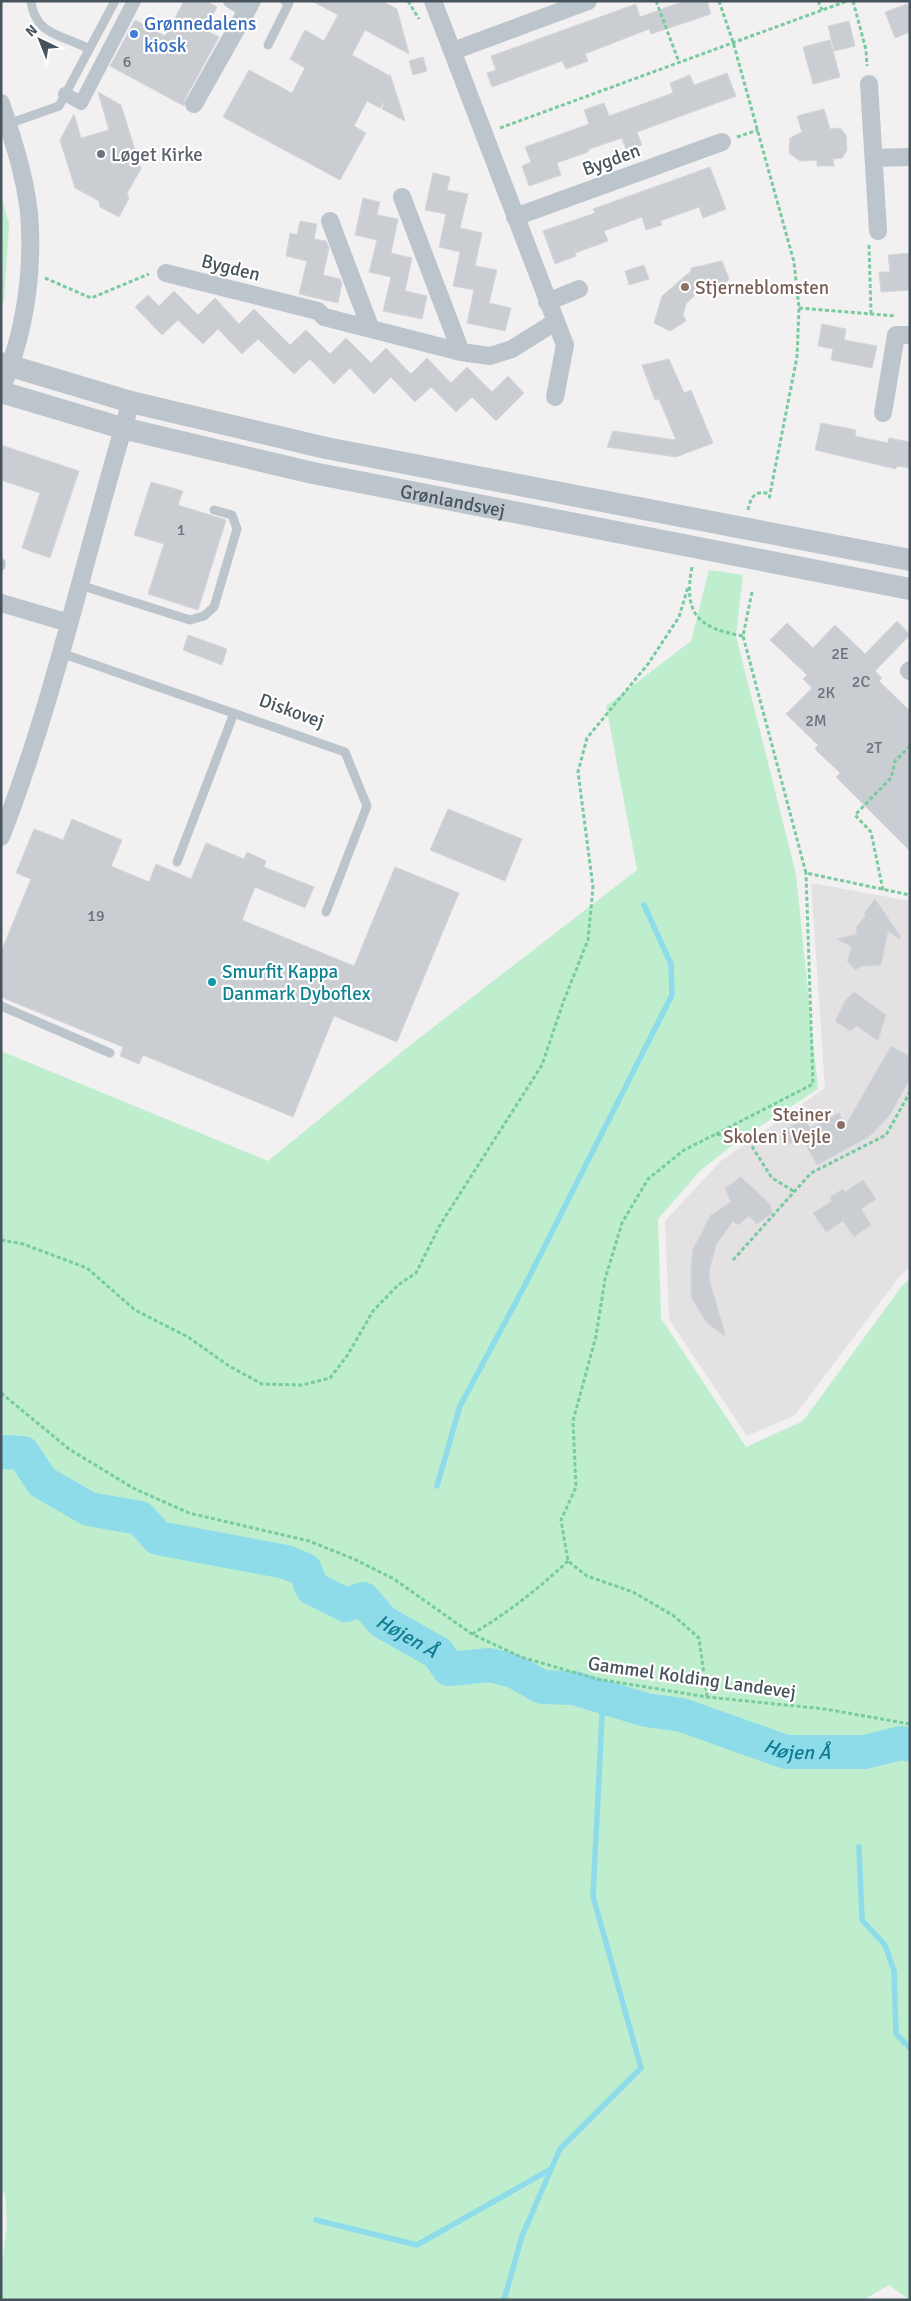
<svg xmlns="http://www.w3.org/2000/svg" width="911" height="2301" viewBox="0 0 911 2301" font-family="Signika,sans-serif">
<rect width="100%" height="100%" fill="#f2f0f0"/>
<path fill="#e3e1e2" d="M811,883L910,901V1267L899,1277L795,1415L747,1436L669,1319L665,1221L721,1161L825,1088Z"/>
<path fill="#bfeecf" d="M1,194L9,224L4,301L1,307Z
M709,570L743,575L736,636L796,874L818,1089L740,1139L700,1171L658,1219L661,1318L746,1447L803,1421L902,1286L910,1279V2300L889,2285L863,2300H1V2274L7,2224L5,2193L1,2192V1051L268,1161L409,1046L637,870L606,706L691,641Z"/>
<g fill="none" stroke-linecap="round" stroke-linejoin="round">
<path stroke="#8edbea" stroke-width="5.5" d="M437,1486L460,1406L525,1285L672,995L671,964L644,905
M859,1847L862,1920L885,1945L894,1971L896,2034L910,2048
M316,2220L417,2245L551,2169
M504,2300L522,2236L560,2149L641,2068L593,1896L603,1697"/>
<path stroke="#8edbea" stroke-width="34" id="s1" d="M1,1452L23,1453L42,1482L89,1509L140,1518L158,1538L286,1562L305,1570L312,1588L346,1605L363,1599L383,1622L438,1653L449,1669L490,1665L514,1671L542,1687L574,1688L646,1710L682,1715L786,1752H865L901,1743L910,1745"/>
</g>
<path fill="#cacdd2" stroke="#d4d6db" d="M184,1H206L217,7L205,30L219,37L185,99L184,106L110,66L135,20L165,36Z
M312,1H382L397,9L409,54L365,30L352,55L390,76V74L405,121L382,109L385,100L380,108L367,101L354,126L366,133L340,180L223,117L249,70L292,93L305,68L290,59L305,30L324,41L338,15Z
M684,1H707L711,14L651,34L649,29L585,54L588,61L566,69L562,61L492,87L487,73L496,70L491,56L636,4L640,17Z
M910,3V32L895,38L885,12Z
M849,21L855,46L834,51L828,26Z
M830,40L840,77L813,84L803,47Z
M423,57L427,71L413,75L409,61Z
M727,73L736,96L637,132L642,145L626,150L622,138L589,149L588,152L557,163L561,175L529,186L522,166L531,162L525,147L589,124L584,110L604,103L609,116L673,93L670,83L690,75L694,85Z
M98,92L121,105L141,169L127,193L129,198L119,217L100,207L99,201L75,188L60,140L74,114L81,138L109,130Z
M824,109L830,129L840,128L846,135L847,150L842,158L833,159L834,166H817V160L800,161L789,153L790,138L802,132L797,116Z
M710,167L726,209L703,218L699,207L660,221L662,225L646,230L642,217L604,231L608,241L575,253L576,256L555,264L543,231L595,213L593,209Z
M433,173L450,177L447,190L468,194L460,228L482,233L475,266L497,270L489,303L511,308L505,331L467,323L474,290L453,286L460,252L439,247L446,214L425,210Z
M363,198L380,202L377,215L398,219L391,253L412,258L405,291L427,296L422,319L383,311L391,277L369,272L377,240L355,235Z
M300,221L317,224L314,239L326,241L329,248L323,275L340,279L342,283L338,303L299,294L307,261L286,256L290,233L297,235Z
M910,253V290L881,292L879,272H890L888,255Z
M722,261L729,279L718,292L711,289L699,291L686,304L683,315L686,321L670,331L654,323L662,296L691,271V268Z
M644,265L649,279L629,285L625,271Z
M174,291L198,315L215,298L239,324L254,309L290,345L306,330L330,354L346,338L371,363L386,348L411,374L427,358L451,383L467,367L492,392L508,376L524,393L496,421L472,397L456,412L431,387L415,402L391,377L374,394L350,368L334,384L310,359L294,374L258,339L242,354L218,329L203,344L178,320L162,335L135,307L148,295L159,306Z
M822,324L846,329L844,340L877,346L872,368L831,360L833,349L818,346Z
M669,359L684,393L691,390L713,443L676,457L607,447L613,431L676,440L659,399L655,400L642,365Z
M821,423L856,430L855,436L888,443L889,438L910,442V468L897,466L896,469L815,450Z
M1,445L79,471L50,558L22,548L40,493L1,480Z
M151,482L183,491L178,505L226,520L198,610L148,594L164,544L134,535Z
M897,621L910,635L875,671L882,678L879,681L910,711V851L836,777L840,773L815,749L818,745L786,714L812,688L803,679L807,675L770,640L787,623L813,648L835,625L865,654Z
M188,635L227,649L222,665L183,650Z
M448,809L522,839L505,881L430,850Z
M72,819L122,840L111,866L149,882L156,864L191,879L206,843L244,859L247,852L266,861L264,867L314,887L305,908L255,887L242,920L354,966L395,867L459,893L397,1042L334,1016L293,1117L143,1055L139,1064L120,1056L123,1047L1,997V952L31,879L16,873L34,829L63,840Z
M875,899L901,937L899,939L888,931L881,965L862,966L855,970L847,961L852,947L837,939L856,934L857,926L866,915L864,913Z
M854,992L886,1015L878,1041L857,1026L850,1031L835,1021L845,1001Z
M891,1046L910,1057V1079L889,1116L870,1136L817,1165L802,1137L787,1145L780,1132L805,1119L810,1128L839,1113L845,1126Z
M741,1177L770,1204L772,1213L757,1224L749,1216L738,1225L733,1221L716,1245L709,1272L711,1286L726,1337L707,1323L691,1297V1266L693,1249L711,1215L731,1202L725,1188Z
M863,1180L876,1199L861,1209L871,1225L854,1237L843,1221L826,1232L813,1213L832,1201L830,1197L843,1189L845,1192Z"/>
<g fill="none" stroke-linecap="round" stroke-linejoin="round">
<path stroke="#78cb9e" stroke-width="3" stroke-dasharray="4 2.5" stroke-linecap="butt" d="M408,1L419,19
M656,1L679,62
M719,1L733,42L794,262L799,308L797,357L769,499
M818,1L822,10
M853,1L866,50L867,66
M500,128L847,1
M737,137L758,130
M869,245L871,314
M45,278L91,298L149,274
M799,308L896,316
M748,510C751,495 756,490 770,494
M692,567C683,614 698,628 743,636
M752,592L743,636L806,873L910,895
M883,890L871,832L855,815L891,778L895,761L910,746
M716,1134L813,1084L806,873
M1,1240L23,1244L87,1268L135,1310L188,1337L229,1366L262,1384L302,1385L330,1378L347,1356L373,1311L398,1285L416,1273L440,1225L542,1065L564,1000L588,940L593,887L578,772L587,738L648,664L679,617L688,587
M733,1260L811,1173L886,1135L910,1092
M1,1393L69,1449L133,1488L189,1513L309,1541L354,1559L394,1579L472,1634L521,1657L597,1679L707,1697L825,1709L910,1724
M472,1634C508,1613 538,1589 568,1561
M707,1697L699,1638L674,1616L633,1592L587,1576L568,1561L561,1520L576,1487L573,1421L596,1336L605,1279L622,1223L648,1179L684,1150L716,1134L748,1140L772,1178L795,1192"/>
<path stroke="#bcc5cc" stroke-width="9" d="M31,1C35,36 64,35 89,49
M268,45L289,3L285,1
M8,124L59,106L115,1
M1,563V566
M80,585L190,620L204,616L214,607L237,529L232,515L214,510
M61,653L345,752L367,806L326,912
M177,862L234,713
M1,1006L110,1053"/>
<path stroke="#bcc5cc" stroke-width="14" d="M230,1L247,11
M65,94L81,103L134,1"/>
<path stroke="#bcc5cc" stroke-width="18" d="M433,1L565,345L555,397
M453,51L588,1
M869,84L878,231
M1,103C14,143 29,187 30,229C32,284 22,340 1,390
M194,104L252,1
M874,158L910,157
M402,197L461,352
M515,217L722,142
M330,221L370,327
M166,273L318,311L324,317L461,352L490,356L512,349L555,322
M547,302L579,289
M883,413L896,335H910
M1,603L69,623
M909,671L910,670
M1,837C56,696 87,546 131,402"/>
<g stroke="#bcc5cc" stroke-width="22">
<path d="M1,363L131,402L326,448L910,560"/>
<path id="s2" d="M1,392L122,428L313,473L910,589"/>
</g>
</g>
<circle fill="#3f7fe0" stroke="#fff" stroke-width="2" cx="134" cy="34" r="5"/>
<circle fill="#6b7280" stroke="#fff" stroke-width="2" cx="101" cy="154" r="5"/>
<g fill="#8d6e63" stroke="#fff" stroke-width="2">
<circle cx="685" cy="287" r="5"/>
<circle cx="841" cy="1125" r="5"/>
</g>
<circle fill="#0f9aa8" stroke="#fff" stroke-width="2" cx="212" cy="982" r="5"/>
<g text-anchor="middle" stroke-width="4.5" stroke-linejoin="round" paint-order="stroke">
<g font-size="16" fill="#68727a">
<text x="127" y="67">6</text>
<text x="181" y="535">1</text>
<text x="840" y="659">2E</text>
<text x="861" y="687">2C</text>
<text x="826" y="698">2K</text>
<text x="816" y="726">2M</text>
<text x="874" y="753">2T</text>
<text x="96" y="921">19</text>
</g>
<g font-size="19" fill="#366cbe" stroke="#fff" text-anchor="start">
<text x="144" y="30">Grønnedalens<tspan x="144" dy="22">kiosk</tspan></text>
</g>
<g font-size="19" fill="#5b616d" stroke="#fff" text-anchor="start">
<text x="111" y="161">Løget Kirke</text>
</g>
<g font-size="19" fill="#48545d" stroke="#fff">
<text transform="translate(611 159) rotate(-20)" y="7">Bygden</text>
<text transform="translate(231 267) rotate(14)" y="7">Bygden</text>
<text dy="7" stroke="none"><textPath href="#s2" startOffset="465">Grønlandsvej</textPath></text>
<text transform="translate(292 710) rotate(20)" y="7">Diskovej</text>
<text transform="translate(692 1677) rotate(8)" y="7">Gammel Kolding Landevej</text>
</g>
<g font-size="19" fill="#785e54" stroke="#fff" text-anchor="start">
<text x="695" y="294">Stjerneblomsten</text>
<text x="831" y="1121" text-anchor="end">Steiner<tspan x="831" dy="22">Skolen i Vejle</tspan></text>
</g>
<g font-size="19" fill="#0d838f" stroke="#fff" text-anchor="start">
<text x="222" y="978">Smurfit Kappa<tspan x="222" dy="22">Danmark Dyboflex</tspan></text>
</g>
<g font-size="20" font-style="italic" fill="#107c91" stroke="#fff">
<text dy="7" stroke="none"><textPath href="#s1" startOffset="474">Højen Å</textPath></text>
<text dy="7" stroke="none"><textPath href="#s1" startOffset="892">Højen Å</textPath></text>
</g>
</g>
<rect width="911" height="2301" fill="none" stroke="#48545d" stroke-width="5"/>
<g transform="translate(40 40) rotate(317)" stroke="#ffffff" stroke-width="4" paint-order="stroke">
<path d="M0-4L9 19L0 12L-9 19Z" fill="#48545d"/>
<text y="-8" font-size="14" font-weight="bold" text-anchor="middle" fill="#48545d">N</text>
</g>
</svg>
